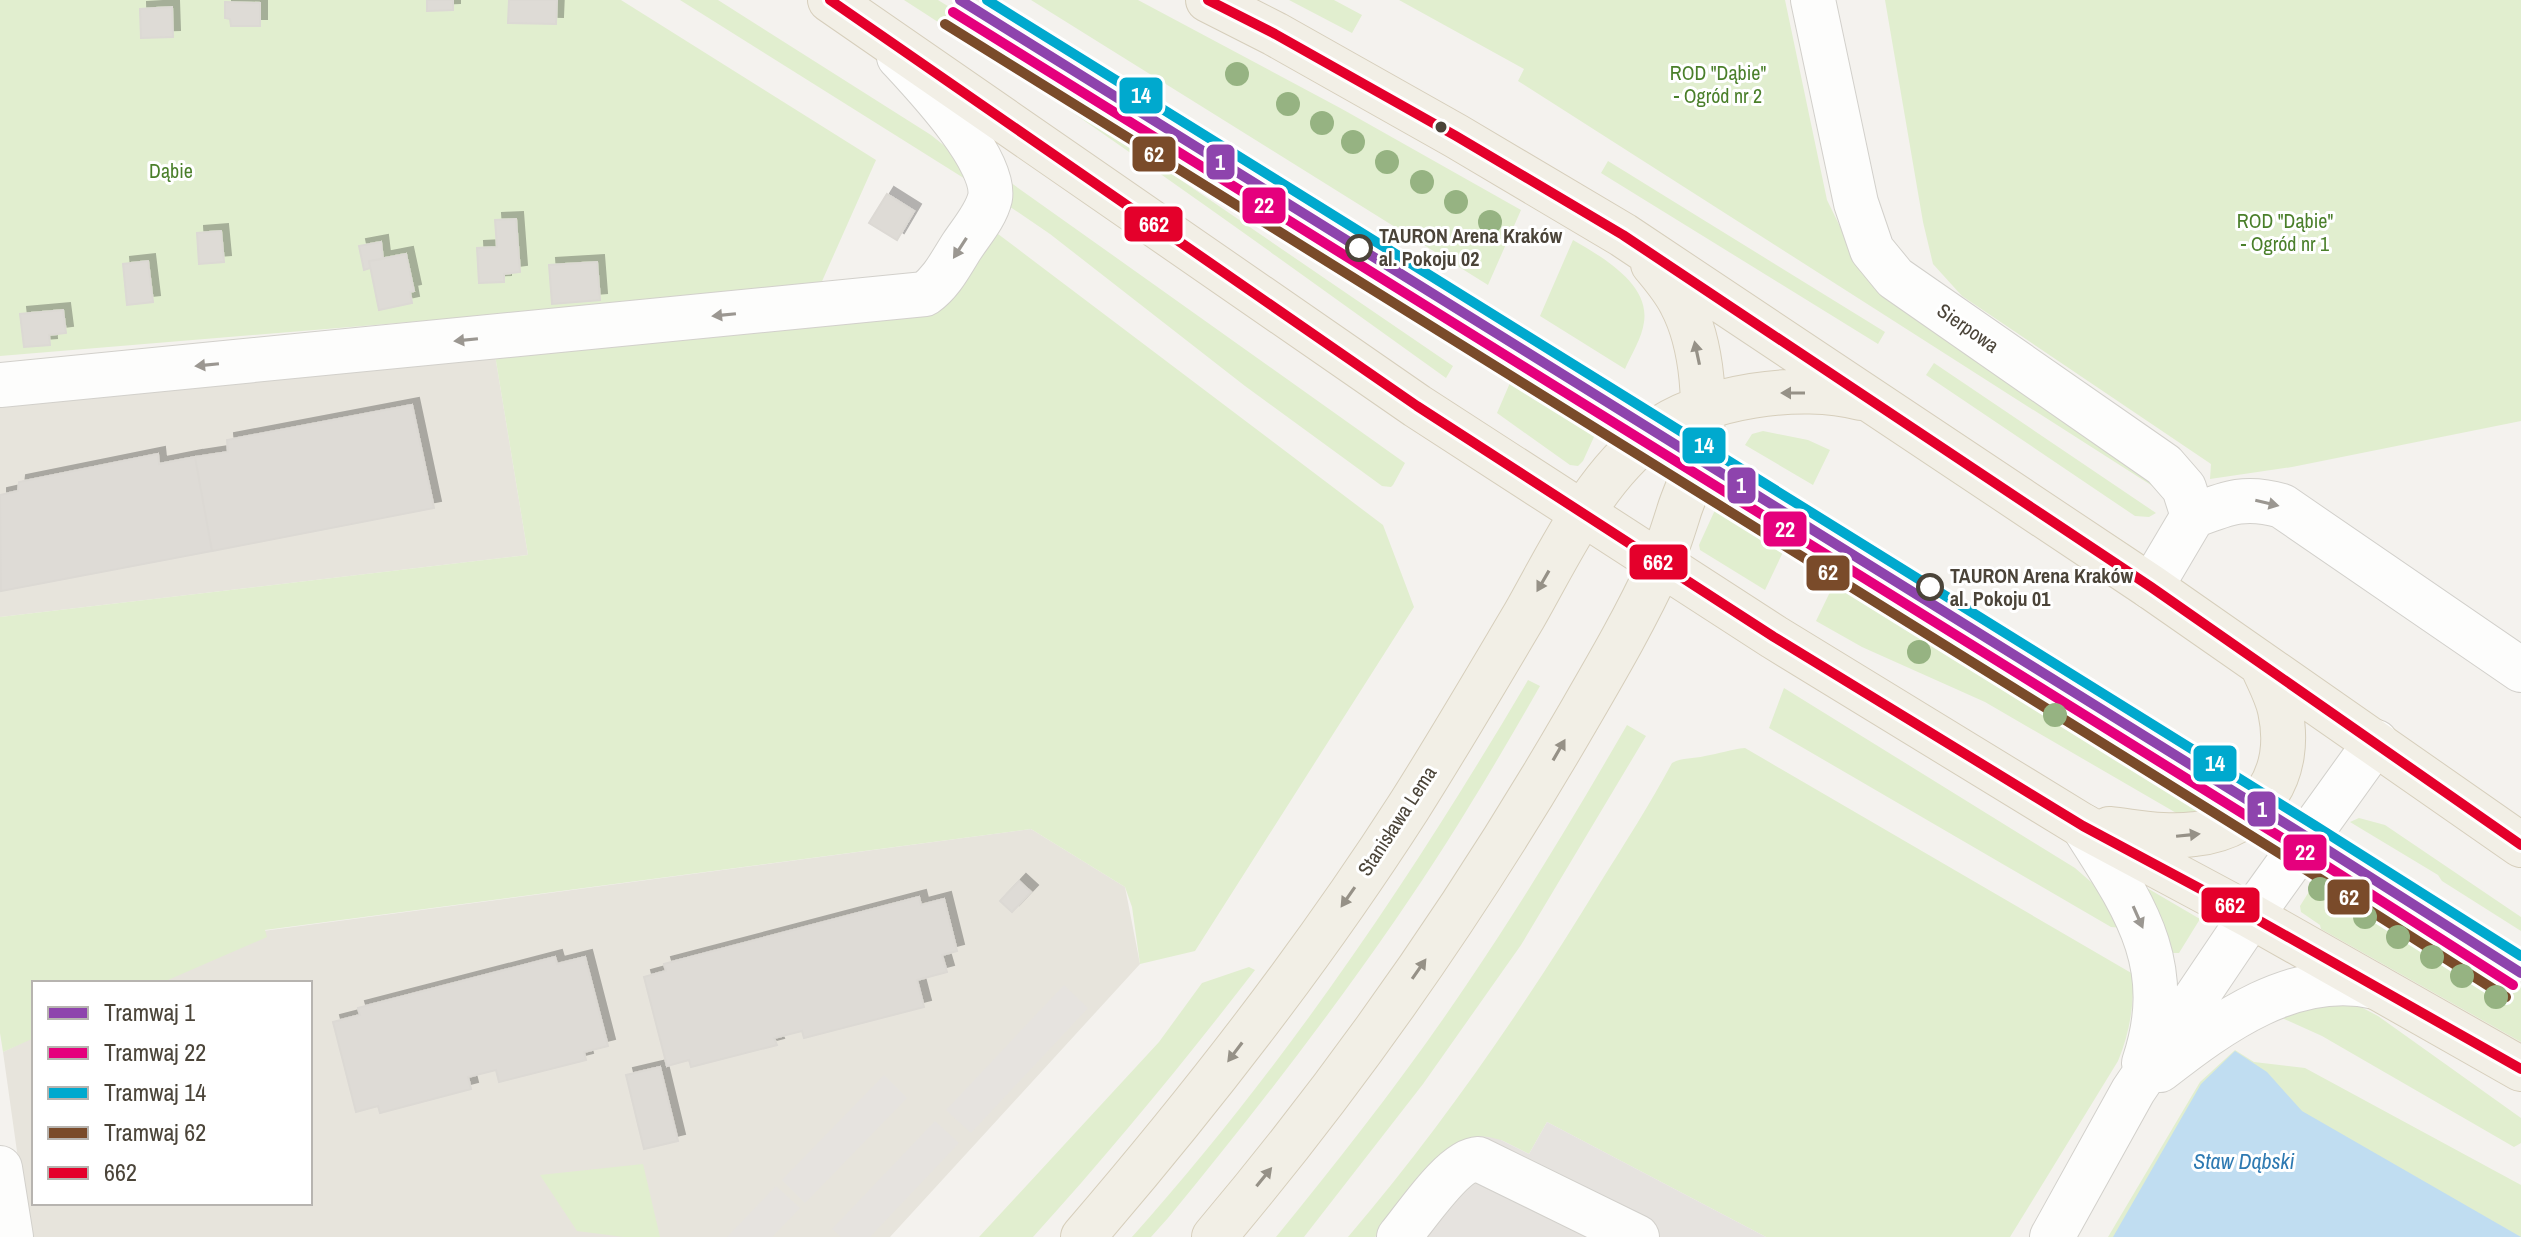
<svg xmlns="http://www.w3.org/2000/svg" width="2521" height="1237" viewBox="0 0 2521 1237" font-family="'Archivo Narrow',sans-serif">
<defs>
<filter id="shadow"><feDropShadow dx="7" dy="-7" stdDeviation="0" flood-color="#0004"/></filter>
</defs>
<rect width="100%" height="100%" fill="#f4f2ee"/>
<path fill="#e7e4dc" d="M495,355L528,555L0,617V401Z
M1031,829L1125,887L1140,964L890,1237H29L3,1052L34,1037V1203H310V983H151L263,931Z"/>
<path fill="#e1eecf" d="M0,0H621L876,160L819,288L0,356Z
M680,0H718L931,135L946,147L970,182Z
M904,0H938L1119,112L1109,131L1453,366L1446,378C1267,250 1089,119 904,0Z
M1031,0H1138L1342,109L1521,210L1488,285Z
M1289,0H1334L1362,15L1352,33Z
M1399,0H1785L1827,200L1851,249L2158,480L2165,494L1518,81L1524,69Z
M1885,0H2521V421L2292,467L2210,479L2211,464L1962,296L1933,264L1923,222Z
M1608,161L1885,332L1878,344L1601,173Z
M1007,180L1405,463L1393,485L1391,487L1382,486L1245,386L1050,234L1003,202Z
M998,234L1383,525L1414,607L1195,951L1140,964L1132,907L1125,887L1031,829L265,930L267,937L161,983H34V1038L3,1052L0,1033V617L528,555L495,355L939,308Z
M1573,240C1600,256 1650,283 1644,322C1642,338 1631,355 1625,369L1540,316Z
M1519,362L1604,415L1583,461L1578,466L1570,465L1497,413Z
M1934,363L2156,513L2149,517L2135,516L1926,375Z
M1763,431L1808,440L1830,450L1813,485L1745,445L1752,434Z
M1725,488L1793,531L1765,590L1700,550L1699,545Z
M1844,563L2233,806L2226,810L2178,814L1985,702L1862,647L1816,621Z
M1528,680L1540,686C1495,765 1448,844 1396,919C1325,1022 1248,1121 1168,1218L1151,1237H1132C1285,1066 1412,877 1528,680Z
M1784,688L2075,868L2099,889L2123,928L2111,927L1769,728Z
M1627,725L1646,736L1521,945L1423,1084L1304,1237H1276C1343,1155 1408,1072 1467,984C1524,900 1576,813 1627,725Z
M1745,748L2133,974C2134,1005 2130,1032 2118,1061L2010,1237H1766L1547,1122L1529,1154L1501,1140L1448,1151L1375,1237H1348C1442,1127 1525,1006 1600,883C1625,843 1650,804 1672,763C1683,757 1693,759 1705,756C1719,754 1731,749 1745,748Z
M2359,818L2385,825L2521,917V931L2442,881L2438,875L2350,822Z
M2327,863L2406,912L2416,916L2521,983V1042L2321,929L2320,925L2301,912L2300,906Z
M2147,888L2200,919L2179,953H2173L2169,948L2145,889Z
M1249,967L1255,970C1184,1062 1111,1151 1033,1237H979L1159,1042L1202,983Z
M2307,1000L2359,1006L2378,1016L2521,1118V1143L2514,1147L2322,1036L2271,1013Z
M2235,1050L2254,1062L2305,1068L2521,1185V1237H2108L2200,1082Z
M643,1164L660,1237H624L577,1231L540,1175Z"/>
<path fill="#e6e3df" d="M1064,985L1088,1008L971,1133L946,1110Z
M884,1075L907,1098L805,1203L782,1180Z
M935,1121L959,1143L870,1237H841L832,1229Z
M1547,1122L1766,1237H1375L1448,1151L1462,1141L1479,1136L1489,1137L1501,1140L1529,1154Z
M776,1186L800,1208L772,1237H727Z"/>
<path fill="#c0ddf1" d="M2235,1051L2267,1072L2302,1111L2521,1237H2113L2201,1084Z"/>
<path fill="#dedbd6" stroke="#dcd9d4" stroke-width="2" filter="url(#shadow)" d="M427,0H453V10L427,11Z
M509,0H557L556,24L508,23Z
M225,2L260,3V26H231L230,19L225,18Z
M172,7L173,37L141,38L140,9Z
M887,194L914,211L897,240L869,223Z
M516,219L520,272L504,274V282L479,283L477,248L497,247L495,220Z
M221,231L224,262L199,264L197,233Z
M381,242L383,259L369,261L370,268L364,270L359,246Z
M406,254L414,291L410,292L412,303L379,310L369,261Z
M148,261L153,302L127,305L123,264Z
M597,262L600,300L552,304L549,265Z
M63,310L66,333L49,335L50,345L24,347L20,314Z
M412,405L434,508L212,551L195,457L228,452L227,440Z
M158,454L159,464L195,457L212,551L1,591L0,495L18,491L19,482Z
M1019,881L1031,892L1012,912L1000,901Z
M919,897L921,905L944,899L957,951L942,955L947,972L917,980L924,1007L804,1038L802,1031L774,1038L777,1045L691,1067L689,1060L667,1066L644,977L666,971L664,964Z
M555,957L557,964L585,957L608,1046L584,1052L586,1060L499,1082L496,1070L468,1077L471,1089L380,1113L378,1106L356,1112L333,1022L360,1015L358,1008Z
M660,1067L678,1141L644,1149L626,1075Z"/>
<g fill="none" stroke-linecap="round" stroke-linejoin="round">
<defs>
<path id="minor" d="M1813,0L1856,203L1872,250L1895,278L2164,465L2184,488L2193,516L2151,587
M0,385L925,294C942,282 951,263 962,246C972,231 986,215 990,198C997,161 924,84 899,57
M2193,516C2227,503 2245,495 2282,506L2521,670
M2083,826C2134,906 2177,964 2144,1063
M2160,1070C2220,1023 2295,968 2376,987
M0,1168L11,1237
M1399,1237C1415,1218 1453,1160 1478,1159L1637,1237
M2052,1237L2133,1091L2251,916L2376,742"/>
<path id="major" d="M830,0L1417,406L1774,637L2083,826L2251,916L2521,1069
M1208,0L1275,34L1456,136L1623,235L2151,587L2521,845
M2109,829C2138,832 2166,838 2195,834C2260,827 2294,774 2280,710C2277,695 2268,679 2262,665
M1083,1237C1200,1101 1311,959 1408,808C1448,745 1486,680 1524,616C1560,553 1593,479 1652,434C1702,396 1801,382 1861,398
M1214,1237C1351,1075 1471,902 1577,719C1606,669 1636,618 1660,565C1668,547 1674,527 1680,508C1686,491 1694,474 1698,457C1708,412 1703,344 1681,303C1674,289 1664,277 1653,264"/>
</defs>
<use href="#minor" stroke="#d2d0cb" stroke-width="46"/>
<use href="#major" stroke="#d6cebb" stroke-width="46"/>
<use href="#minor" stroke="#fdfdfc" stroke-width="44"/>
<use href="#major" stroke="#f2efe6" stroke-width="44"/>
<defs>
<path id="bus-1" d="M830,0L1417,406L1774,637L2083,826L2251,916L2521,1069
M1208,0L1275,34L1456,136L1623,235L2151,587L2521,845"/>
</defs>
<use href="#bus-1" stroke="#fff" stroke-width="16"/>
<use href="#bus-1" stroke="#e4002b" stroke-width="10"/>
<defs>
<path id="tram-1" d="M960,0L2307,837L2521,973"/>
<path id="tram-2" d="M953,12L2300,849L2513,985"/>
<path id="tram-3" d="M987,0L2314,825L2521,956"/>
<path id="tram-4" d="M945,24L2292,861L2506,997"/>
</defs>
<use href="#tram-1" stroke="#fff" stroke-width="16"/>
<use href="#tram-2" stroke="#fff" stroke-width="16"/>
<use href="#tram-3" stroke="#fff" stroke-width="16"/>
<use href="#tram-4" stroke="#fff" stroke-width="16"/>
<use href="#tram-1" stroke="#8e44ad" stroke-width="10"/>
<use href="#tram-2" stroke="#e5007d" stroke-width="10"/>
<use href="#tram-3" stroke="#00a9ce" stroke-width="10"/>
<use href="#tram-4" stroke="#7a4b2a" stroke-width="10"/>
</g>
<g fill="#96b382">
<circle cx="1237" cy="74" r="12"/>
<circle cx="1288" cy="104" r="12"/>
<circle cx="1322" cy="123" r="12"/>
<circle cx="1353" cy="142" r="12"/>
<circle cx="1387" cy="162" r="12"/>
<circle cx="1422" cy="182" r="12"/>
<circle cx="1456" cy="202" r="12"/>
<circle cx="1490" cy="222" r="12"/>
<circle cx="1919" cy="652" r="12"/>
<circle cx="2055" cy="715" r="12"/>
<circle cx="2320" cy="889" r="12"/>
<circle cx="2365" cy="917" r="12"/>
<circle cx="2398" cy="937" r="12"/>
<circle cx="2432" cy="957" r="12"/>
<circle cx="2462" cy="976" r="12"/>
<circle cx="2496" cy="997" r="12"/>
</g>
<defs><path id="oneway-solid" d="M-6-.8H1V-3.2L6.5 0L1 3.2V.8H-6Z" transform="scale(2)"/></defs>
<g fill="#9b9791">
<use href="#oneway-solid" transform="translate(960 248) rotate(123)"/>
<use href="#oneway-solid" transform="translate(724 315) rotate(174)"/>
<use href="#oneway-solid" transform="translate(466 340) rotate(174)"/>
<use href="#oneway-solid" transform="translate(207 365) rotate(174)"/>
<use href="#oneway-solid" transform="translate(2267 503) rotate(13)"/>
<use href="#oneway-solid" transform="translate(2138 917) rotate(66)"/>
</g>
<g fill="#969187">
<use href="#oneway-solid" transform="translate(1697 353) rotate(-102)"/>
<use href="#oneway-solid" transform="translate(1793 393) rotate(-180)"/>
<use href="#oneway-solid" transform="translate(1543 581) rotate(120)"/>
<use href="#oneway-solid" transform="translate(1559 750) rotate(-60)"/>
<use href="#oneway-solid" transform="translate(2188 835) rotate(-6)"/>
<use href="#oneway-solid" transform="translate(1348 897) rotate(125)"/>
<use href="#oneway-solid" transform="translate(1419 969) rotate(-55)"/>
<use href="#oneway-solid" transform="translate(1235 1052) rotate(127)"/>
<use href="#oneway-solid" transform="translate(1264 1177) rotate(-51)"/>
</g>
<circle fill="#4b4439" stroke="#fff" stroke-width="3" cx="1441" cy="127" r="7"/>
<g fill="#fff" stroke="#4b4439" stroke-width="4">
<circle cx="1359" cy="248" r="12"/>
<circle cx="1930" cy="587" r="12"/>
</g>
<g text-anchor="middle" stroke-width="6" stroke-linejoin="round" paint-order="stroke">
<g font-size="20" fill="#4a7f2a" stroke="#fff">
<text x="1718" y="80">ROD "Dąbie"<tspan x="1718" dy="23">- Ogród nr 2</tspan></text>
<text x="171" y="178">Dąbie</text>
<text x="2285" y="228">ROD "Dąbie"<tspan x="2285" dy="23">- Ogród nr 1</tspan></text>
</g>
<g font-size="20" font-weight="bold" fill="#4b4439" stroke="#fff" text-anchor="start">
<text x="1379" y="243">TAURON Arena Kraków<tspan x="1379" dy="23">al. Pokoju 02</tspan></text>
<text x="1950" y="583">TAURON Arena Kraków<tspan x="1950" dy="23">al. Pokoju 01</tspan></text>
</g>
<g font-size="20" fill="#4b4439" stroke="#fff">
<text transform="translate(1968 328) rotate(35)" y="7">Sierpowa</text>
<text transform="translate(1397 821) rotate(-57)" y="7">Stanisława Lema</text>
</g>
<g font-size="22" font-style="italic" fill="#2e7ab2" stroke="#fff">
<text x="2244" y="1169">Staw Dąbski</text>
</g>
</g>
<g stroke="#fff" stroke-width="3">
<rect x="1118" y="76" width="46" height="39" rx="8" fill="#00a9ce"/>
<rect x="1131" y="135" width="46" height="38" rx="8" fill="#7a4b2a"/>
<rect x="1205" y="143" width="31" height="38" rx="8" fill="#8e44ad"/>
<rect x="1241" y="186" width="46" height="39" rx="8" fill="#e5007d"/>
<rect x="1123" y="205" width="61" height="38" rx="8" fill="#e4002b"/>
<rect x="1681" y="426" width="46" height="39" rx="8" fill="#00a9ce"/>
<rect x="1726" y="466" width="31" height="39" rx="8" fill="#8e44ad"/>
<rect x="1762" y="510" width="46" height="38" rx="8" fill="#e5007d"/>
<rect x="1628" y="543" width="61" height="38" rx="8" fill="#e4002b"/>
<rect x="1805" y="554" width="46" height="38" rx="8" fill="#7a4b2a"/>
<rect x="2192" y="744" width="46" height="39" rx="8" fill="#00a9ce"/>
<rect x="2246" y="790" width="31" height="38" rx="8" fill="#8e44ad"/>
<rect x="2282" y="833" width="46" height="39" rx="8" fill="#e5007d"/>
<rect x="2326" y="878" width="45" height="38" rx="8" fill="#7a4b2a"/>
<rect x="2200" y="886" width="61" height="38" rx="8" fill="#e4002b"/>
</g>
<g font-size="22" text-anchor="middle" font-weight="bold" fill="#fff">
<text x="1141" y="103">14</text>
<text x="1154" y="162">62</text>
<text x="1220" y="170">1</text>
<text x="1264" y="213">22</text>
<text x="1154" y="232">662</text>
<text x="1704" y="453">14</text>
<text x="1741" y="493">1</text>
<text x="1785" y="537">22</text>
<text x="1658" y="570">662</text>
<text x="1828" y="580">62</text>
<text x="2215" y="771">14</text>
<text x="2262" y="817">1</text>
<text x="2305" y="860">22</text>
<text x="2349" y="905">62</text>
<text x="2230" y="913">662</text>
</g>
<rect x="32" y="981" width="280" height="224" fill="#ffffff" stroke="#b7b4b0" stroke-width="2"/>
<rect x="48" y="1007" width="40" height="12" fill="#8e44ad" stroke="#b7b4b0" stroke-width="2"/>
<text x="104" y="1021" font-size="24" fill="#4b4439">Tramwaj 1</text>
<rect x="48" y="1047" width="40" height="12" fill="#e5007d" stroke="#b7b4b0" stroke-width="2"/>
<text x="104" y="1061" font-size="24" fill="#4b4439">Tramwaj 22</text>
<rect x="48" y="1087" width="40" height="12" fill="#00a9ce" stroke="#b7b4b0" stroke-width="2"/>
<text x="104" y="1101" font-size="24" fill="#4b4439">Tramwaj 14</text>
<rect x="48" y="1127" width="40" height="12" fill="#7a4b2a" stroke="#b7b4b0" stroke-width="2"/>
<text x="104" y="1141" font-size="24" fill="#4b4439">Tramwaj 62</text>
<rect x="48" y="1167" width="40" height="12" fill="#e4002b" stroke="#b7b4b0" stroke-width="2"/>
<text x="104" y="1181" font-size="24" fill="#4b4439">662</text>
</svg>
